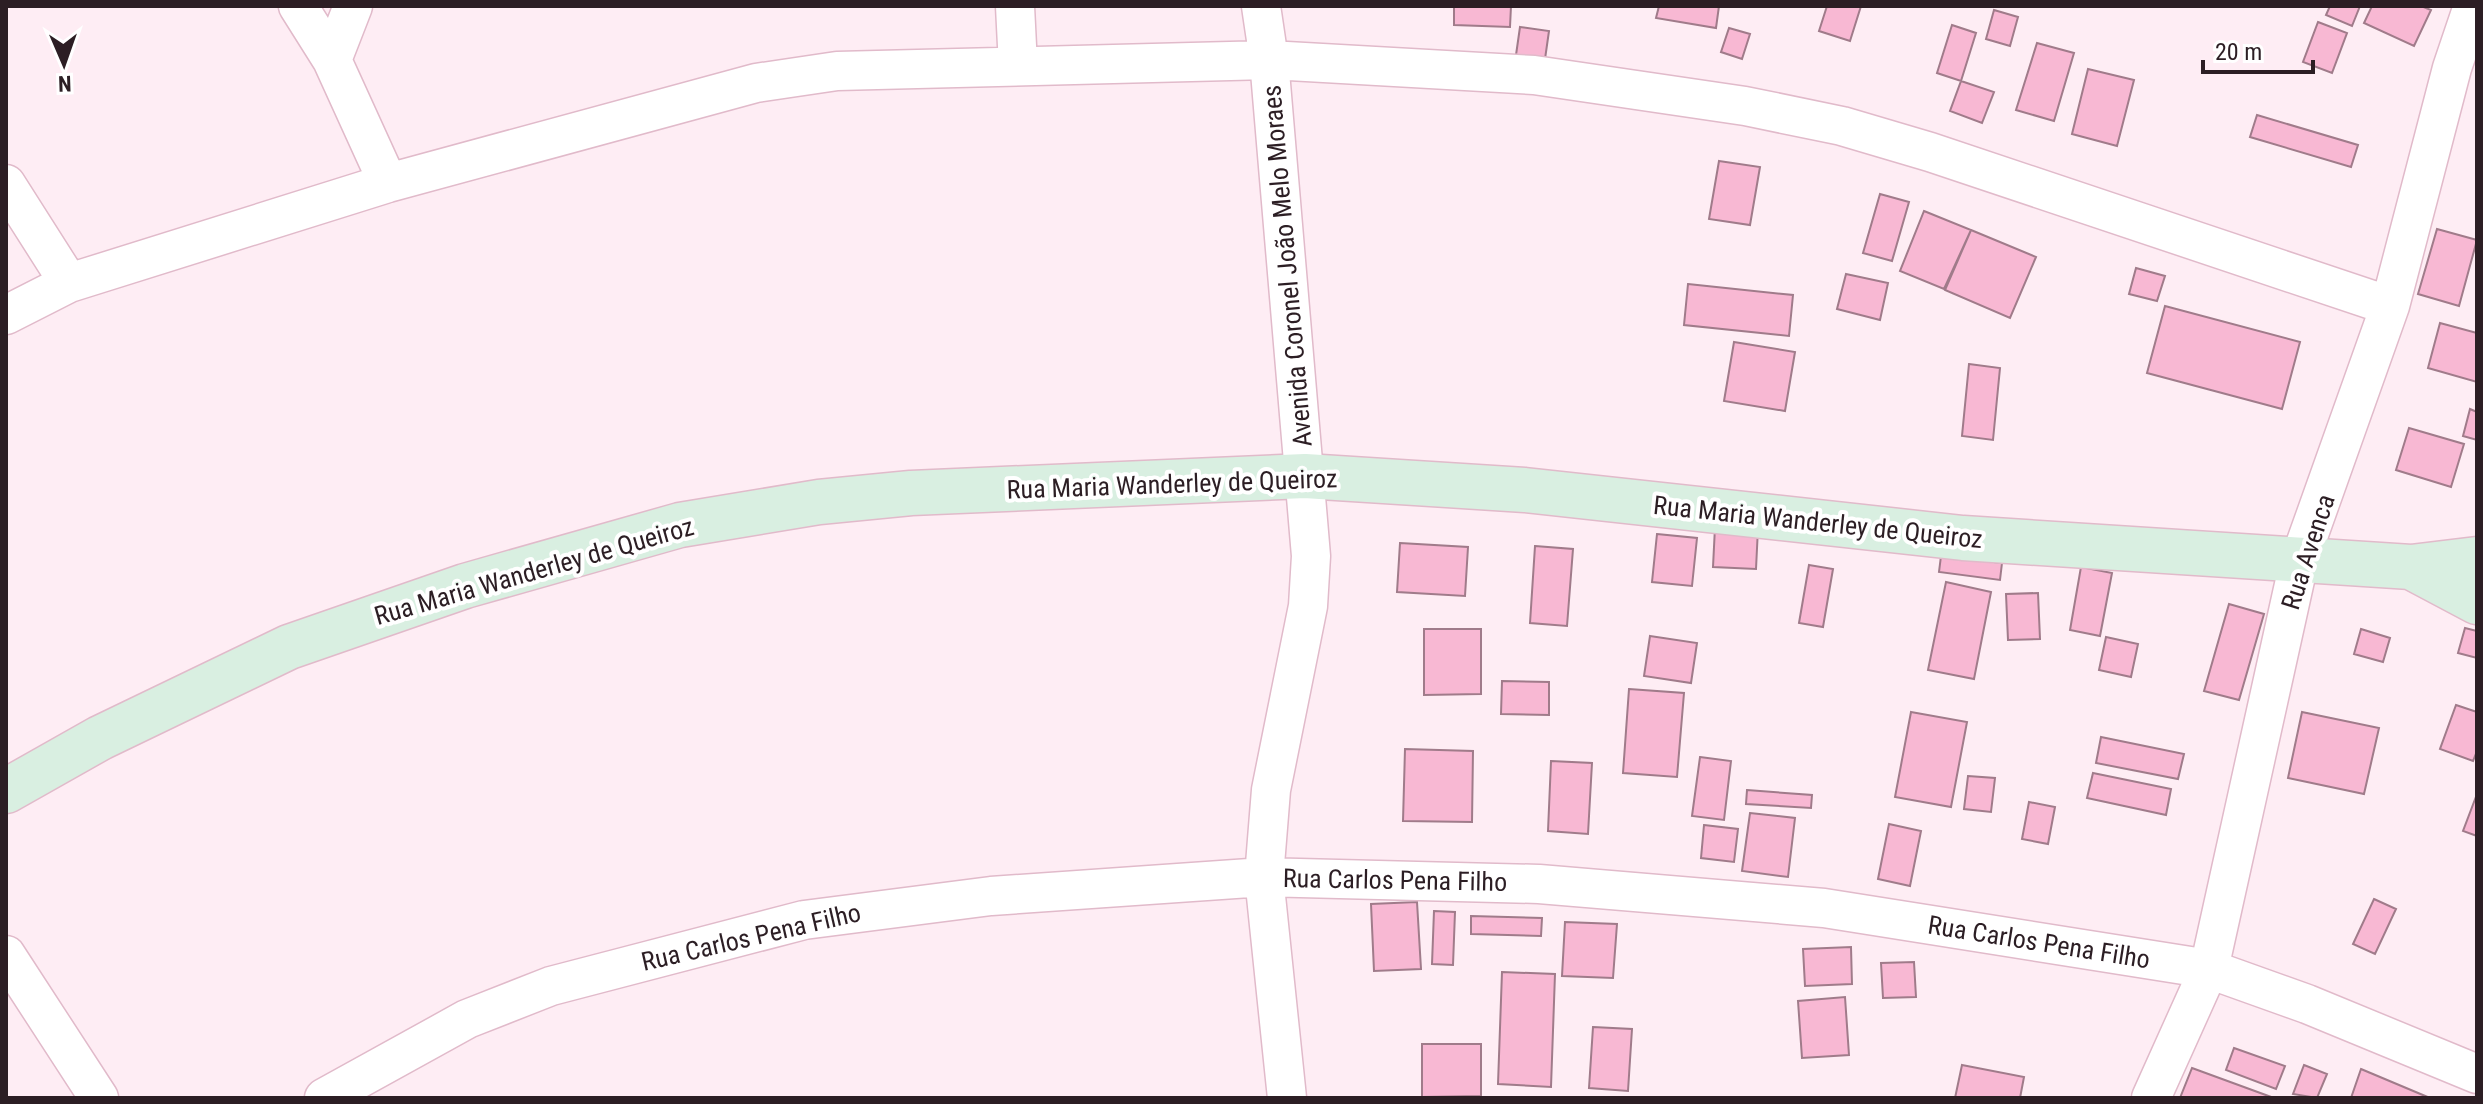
<svg xmlns="http://www.w3.org/2000/svg" width="2483" height="1104" viewBox="0 0 2483 1104" font-family="'Roboto Condensed',sans-serif">
<rect width="100%" height="100%" fill="#feedf4"/>
<path fill="#f8b8d3" stroke="#a07b8a" stroke-width="2" d="M1454,6H1511L1510,27L1454,25Z
M1659,6H1719L1716,28L1656,18Z
M1827,6H1861L1850,41L1819,31Z
M2330,6H2360L2352,26L2326,15Z
M2372,6H2421L2431,10L2414,46L2364,23Z
M1994,10L2018,17L2010,46L1986,39Z
M2318,22L2347,33L2332,73L2303,62Z
M1952,25L1976,33L1961,81L1937,73Z
M1520,27L1549,31L1544,66L1515,62Z
M1729,28L1750,34L1742,59L1721,52Z
M2037,43L2074,53L2054,121L2016,110Z
M2088,69L2134,80L2117,146L2072,134Z
M1961,81L1994,92L1982,123L1950,111Z
M2257,115L2358,145L2351,167L2250,137Z
M1719,161L1760,167L1750,225L1709,219Z
M1880,194L1909,202L1892,261L1863,253Z
M1924,211L1971,230L1944,289L1900,271Z
M2437,229L2477,240L2459,306L2418,294Z
M1971,230L2036,257L2010,318L1945,290Z
M2136,268L2165,276L2157,301L2129,294Z
M1846,274L1888,283L1880,320L1837,309Z
M1688,284L1793,295L1789,336L1684,325Z
M2165,306L2300,342L2282,409L2147,373Z
M2440,323L2477,333V382L2428,368Z
M1734,342L1795,352L1785,411L1724,401Z
M1969,364L2000,368L1993,440L1962,436Z
M2470,409L2477,412V440L2463,436Z
M2409,428L2464,444L2451,487L2396,470Z
M1715,527L1758,528L1756,569L1713,567Z
M1657,534L1697,538L1692,586L1652,582Z
M1400,543L1468,547L1465,596L1397,592Z
M1535,546L1573,549L1567,626L1530,623Z
M1941,556L2002,563L2000,580L1939,572Z
M1809,565L1833,569L1823,627L1799,623Z
M2081,567L2112,573L2100,636L2070,630Z
M1946,582L1991,592L1974,679L1928,670Z
M2038,593L2040,639L2008,640L2006,594Z
M2229,604L2264,614L2239,700L2204,691Z
M2465,628L2477,631V658L2458,653Z
M1424,629H1481V694L1424,695Z
M2361,629L2390,638L2383,662L2354,654Z
M1650,636L1697,643L1691,683L1644,676Z
M2106,637L2138,644L2131,677L2099,670Z
M1502,681L1549,682V715L1501,714Z
M1629,689L1684,693L1677,777L1623,773Z
M2456,705L2477,712V751L2473,761L2440,749Z
M1911,712L1967,722L1951,807L1895,797Z
M2302,712L2379,728L2364,794L2288,778Z
M2101,737L2184,754L2178,779L2096,763Z
M1405,749L1473,751L1472,822L1403,821Z
M1700,757L1731,761L1724,820L1692,816Z
M1551,761L1592,763L1588,834L1548,831Z
M2093,773L2171,789L2166,815L2087,798Z
M1968,776L1995,778L1991,812L1964,809Z
M1747,790L1812,795L1811,808L1746,804Z
M2477,794V836L2463,831Z
M2029,802L2055,807L2048,844L2022,839Z
M1750,813L1795,818L1788,877L1742,871Z
M1889,824L1921,831L1910,886L1878,879Z
M1704,825L1738,829L1734,862L1701,858Z
M2374,899L2396,909L2375,954L2353,944Z
M1417,902L1421,969L1374,971L1371,904Z
M1434,911L1455,912L1453,965L1432,964Z
M1471,916L1542,918L1541,936L1471,934Z
M1565,922L1617,924L1613,978L1562,976Z
M1851,947L1852,984L1805,986L1803,949Z
M1914,962L1916,997L1883,998L1881,963Z
M1502,972L1555,974L1551,1087L1498,1084Z
M1845,997L1849,1055L1802,1058L1798,1001Z
M1593,1027L1632,1029L1628,1091L1589,1088Z
M1422,1044H1481V1096L1422,1097Z
M2234,1048L2285,1066L2276,1089L2226,1070Z
M1962,1065L2024,1077L2020,1098H1955Z
M2304,1065L2327,1074L2317,1098L2293,1094Z
M2192,1068L2274,1098H2180Z
M2361,1069L2430,1098H2351Z"/>
<g fill="none" stroke-linecap="round" stroke-linejoin="round">
<defs>
<path id="street" d="M298,6L332,60L388,183
M1015,6L1018,66
M1261,6L1269,60L1311,556L1308,606L1271,790L1264,877L1287,1098
M332,60L353,6
M6,184L69,283
M6,315L69,283L388,183L756,83L837,71L1269,60L1534,75L1745,106L1842,126L1930,152L2390,306
M6,955L99,1098
M324,1098L467,1019L551,986L804,920L991,896L1264,877L1539,884L1824,908L2209,969L2307,1004L2477,1074
M2151,1098L2209,969L2299,562L2390,306L2452,68L2473,6"/>
<path id="secondary" d="M2411,567L2477,559
M6,791L100,738L289,647L465,586L680,525L819,502L911,493L1305,476L1525,490L1963,538L2411,567L2477,602"/>
</defs>
<use href="#street" stroke="#e1baca" stroke-width="41"/>
<use href="#secondary" stroke="#e1baca" stroke-width="47"/>
<use href="#street" stroke="#fff" stroke-width="38"/>
<use href="#secondary" stroke="#d9efe1" stroke-width="44"/>
</g>
<g text-anchor="middle" stroke-width="8" stroke-linejoin="round" paint-order="stroke">
<g font-size="26" fill="#2c1e24" stroke="#fff">
<text transform="translate(1287 266) rotate(-95)" y="9">Avenida Coronel João Melo Moraes</text>
<text transform="translate(1172 484) rotate(-2)" y="9">Rua Maria Wanderley de Queiroz</text>
<text transform="translate(1818 522) rotate(6)" y="9">Rua Maria Wanderley de Queiroz</text>
<text transform="translate(2308 552) rotate(-72)" y="9">Rua Avenca</text>
<text transform="translate(534 571) rotate(-16)" y="9">Rua Maria Wanderley de Queiroz</text>
<text transform="translate(1395 880) rotate(1)" y="9">Rua Carlos Pena Filho</text>
<text transform="translate(751 937) rotate(-13)" y="9">Rua Carlos Pena Filho</text>
<text transform="translate(2039 942) rotate(9)" y="9">Rua Carlos Pena Filho</text>
</g>
</g>
<rect width="2483" height="1104" fill="none" stroke="#2c1e24" stroke-width="16"/>
<g transform="translate(64 64) rotate(178)" stroke="#ffffff" stroke-width="6" paint-order="stroke">
<path d="M0-6L14 30L0 20L-14 30Z" fill="#2c1e24"/>
<text y="-12" font-size="22" font-weight="bold" text-anchor="middle" fill="#2c1e24">N</text>
</g>
<path d="M2203 60v12h110v-12" fill="none" stroke="#2c1e24" stroke-width="4"/>
<text x="2215" y="60" font-size="24" fill="#2c1e24" stroke="#ffffff" stroke-width="6" paint-order="stroke">20 m</text>
</svg>
